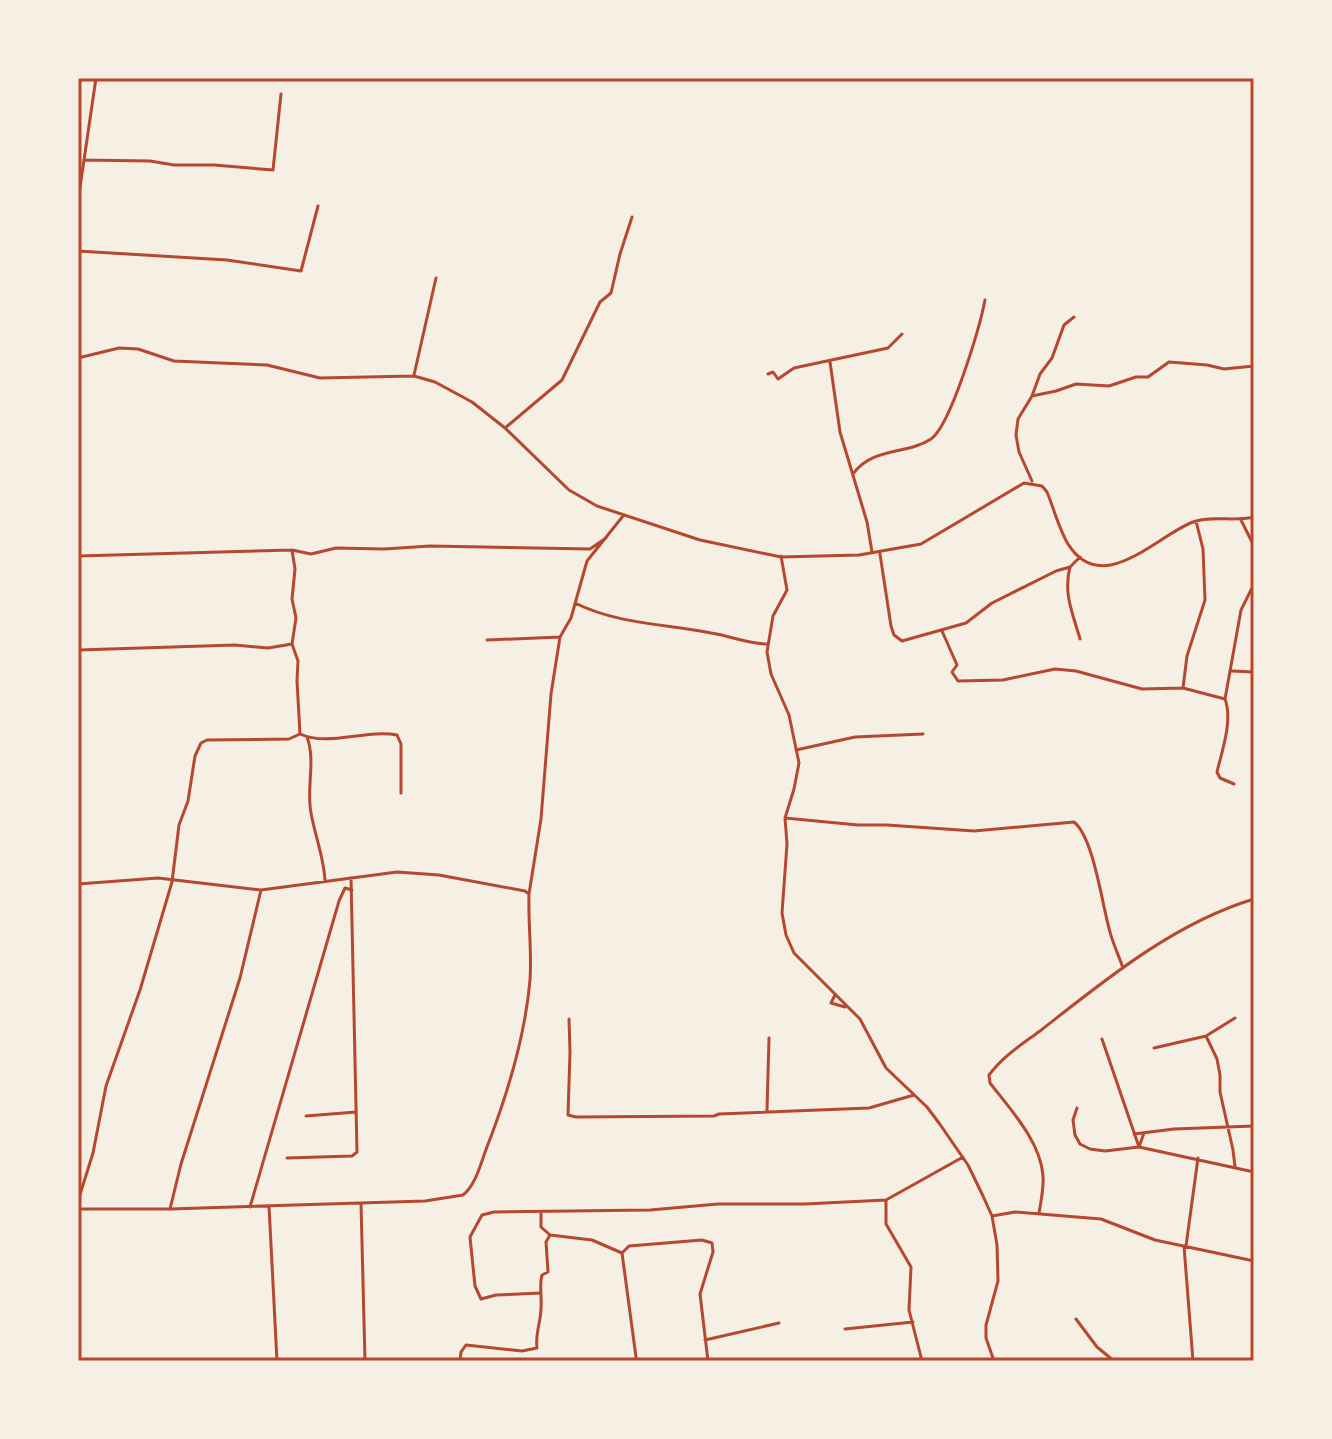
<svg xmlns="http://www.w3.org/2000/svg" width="1332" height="1439" viewBox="0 0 1332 1439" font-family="Jost,sans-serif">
<rect width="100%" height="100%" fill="#f6efe4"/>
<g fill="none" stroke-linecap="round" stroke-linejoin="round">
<path stroke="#b5482f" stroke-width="3" d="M84,160L150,161L174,165H214L273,170L281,94
M78,201L96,78
M78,251L227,260L301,271L318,206
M78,358L119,348L138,349L174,361L267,365L320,378L414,376L435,382L472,402L505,428L569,490L597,506L700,540L781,557L859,555L921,544L1024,483L1042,486L1047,492C1054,509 1059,529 1068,544C1102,598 1156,536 1193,522C1212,515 1234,522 1254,517
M830,362L840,432L867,522L872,552
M768,374L773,372L778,379L794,368L888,348L902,334
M414,375L436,278
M1032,396L1056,391L1076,384L1109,386L1136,377H1148L1169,362L1207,365L1224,369L1254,366
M505,428L562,380L600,302L611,293L620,254L632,217
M853,474C872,447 907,455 931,439C951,425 980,326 985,300
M1032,481L1019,452L1016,435L1018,419L1032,396L1040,374L1052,358L1064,325L1074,317
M1241,520L1254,546
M292,550L295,569L292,599L296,618L292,644L298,661L297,681L300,734
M880,554L891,626L894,635L902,641L966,623L992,603L1056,571L1070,567L1080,557
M78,556L292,550L311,554L336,548L384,549L430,546L590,549L606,538
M781,556L787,590L773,616L767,652L771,674L789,715L799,763L794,789L785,818L787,844L782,913L786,935L794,953L860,1019L886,1068L927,1107L939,1123L968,1165L983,1196L992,1216L997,1245L998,1281L986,1325V1338L994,1361
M1070,567C1063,594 1073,614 1080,639
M575,603C617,624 665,624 711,633C730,636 746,643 766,644
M942,631L957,665L952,672L958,681L1003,680L1055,669L1076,671L1142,689L1183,688L1225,699C1233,720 1222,751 1217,772L1220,778L1234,784
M487,640L560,637L571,618L587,561L623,516
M78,650L235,645L268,648L292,644
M1232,671L1254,672
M1183,688L1187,656L1205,600L1203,549L1196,521
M1225,699L1241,610L1254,584
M307,737C316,761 306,788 311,813C315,836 324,857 325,881
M796,750L855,737L923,734
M785,818L858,825H887L974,831L1074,822C1094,838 1102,905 1110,932C1113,944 1119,956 1123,968
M78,884L158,878L261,890L397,872L439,875L525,891L529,894C528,923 532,952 530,980C525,1037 508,1093 487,1147C481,1162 476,1185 463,1195L425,1201L170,1209H78
M529,894L541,819L551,694L560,637
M835,995L831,1003L845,1007
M569,1019L570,1052L568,1115L576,1117L714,1116L719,1114L869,1108L914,1095
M1206,1036L1217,1059L1220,1075V1092L1233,1150L1235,1167
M1102,1039L1139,1147
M1154,1048L1206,1036L1235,1018
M1077,1108L1073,1120L1075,1135L1080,1144L1090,1149L1105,1151L1139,1147L1254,1172
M767,1110L769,1038
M306,1116L356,1112
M1134,1134L1174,1129L1254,1126
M1139,1147L1144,1133
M287,1158L352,1156L357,1152L351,878
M886,1200L963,1157
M78,1201L93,1153L106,1086L140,990L172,882L179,825L188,801L195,756L201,743L207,740L289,739L300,734C329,747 366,729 397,735L401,744V793
M361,1203L365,1361
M269,1206L277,1361
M250,1207L339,901L345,888L352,890
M170,1209L181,1164L240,978L261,890
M1039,1213C1041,1201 1044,1188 1043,1176C1041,1142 1010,1109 990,1083L989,1075C1003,1056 1021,1045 1040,1031C1105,980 1174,923 1254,899
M992,1216L1015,1212L1101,1219L1155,1240L1254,1261
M550,1235L592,1240L622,1253
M1184,1246L1193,1361
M1186,1246L1198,1158
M541,1293L496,1295L481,1299L475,1286L470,1237L482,1215L494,1212L650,1210L718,1204H805L886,1200V1224L911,1267L909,1310L922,1361
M1076,1319L1097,1347L1114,1361
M845,1329L913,1322
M705,1340L779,1323
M636,1357L622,1253L629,1246L702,1240L712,1243L713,1252L700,1294L708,1361
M460,1361L461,1352L466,1345L522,1351L537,1348C535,1334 541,1321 541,1308C542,1296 539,1286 542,1275L548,1272L546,1242L550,1235L541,1227V1212"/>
</g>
<rect width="1332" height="1439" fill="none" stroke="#f6efe4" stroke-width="160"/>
<rect x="80" y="80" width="1172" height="1279" fill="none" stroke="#b5482f" stroke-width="3"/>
</svg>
